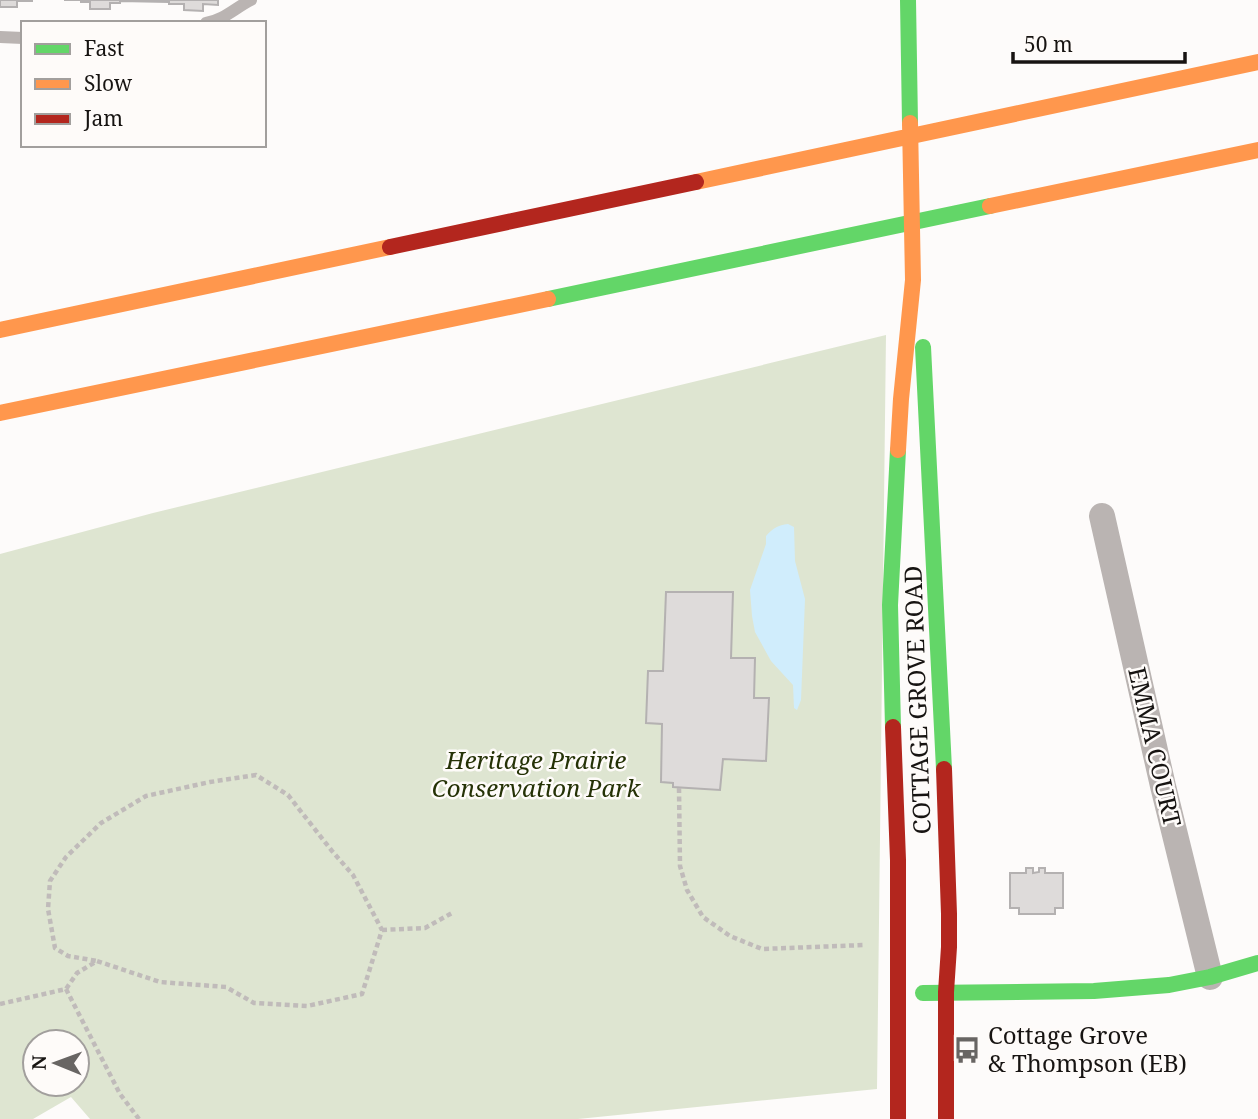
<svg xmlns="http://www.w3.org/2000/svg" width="1258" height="1119" viewBox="0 0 1258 1119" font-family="'Noto Serif',serif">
<rect width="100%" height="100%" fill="#fdfbfa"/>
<path fill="#dee5d1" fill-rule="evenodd" d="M886,335L877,1089L578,1119H90L71,1097L33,1119H0V554L153,513ZM35,1042H77V1084H35Z"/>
<path fill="#d0edfc" d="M788,524L794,527L795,561L805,599L801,700L797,710L794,708L793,685L771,661L755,632L752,616L750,590L766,544V536C773,528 778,525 788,524Z"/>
<path fill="#dedbda" stroke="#b4b1b1" stroke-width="2" d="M0,0H32V1H17V7H0Z
M64,0H218V5L203,4V11L184,10V4H169V2L120,1V3H110V9H90V2H81V0Z
M666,592H733L731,658H755L754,698H769L766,761L723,759L720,790L673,787V783L661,782L662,724L646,723L648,671H663Z
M1026,868H1033V873L1039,872V868H1045V873H1063V908H1055V914H1019V908H1010V873H1026Z"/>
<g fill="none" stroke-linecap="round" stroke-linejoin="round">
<path stroke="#c0bbba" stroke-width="4.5" stroke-dasharray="5 3.5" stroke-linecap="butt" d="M679,788L680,866L687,890L703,917L730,936L762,949L865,945
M382,930L425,928L452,913
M66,989L120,1094L139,1119
M0,1004L66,989L77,973L97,961L160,982L226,987L254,1003L307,1006L362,994L382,930L353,875L332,851L288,795L256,775L210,782L146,796L101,823L66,857L50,881L48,909L55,948L68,956L97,961"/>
<path stroke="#bab4b2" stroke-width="12" d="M206,23C224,20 235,8 251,0
M0,37L23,38"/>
<path stroke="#bab4b2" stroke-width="26" d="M1102,516L1163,786L1210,977"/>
<path stroke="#63d668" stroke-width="16" d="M908,0L910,123
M548,299L990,206
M923,347L944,769
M893,727L890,605L898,450
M923,993L1094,991L1169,985L1210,977L1258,963"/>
<path stroke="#ff974d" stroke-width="16" d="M696,182L1258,62
M990,206L1258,150
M0,330L390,247
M0,413L548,299
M898,450L901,399L913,280L910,123"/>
<path stroke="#b3261e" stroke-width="16" d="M390,247L696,182
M893,727L898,860V1119
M944,769L949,914V947L946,992V1119"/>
</g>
<defs>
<symbol id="bus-bare" viewBox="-9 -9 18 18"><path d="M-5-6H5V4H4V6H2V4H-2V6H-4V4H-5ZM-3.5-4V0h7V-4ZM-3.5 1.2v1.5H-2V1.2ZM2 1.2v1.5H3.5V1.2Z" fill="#686563" stroke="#fefbf9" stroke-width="2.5" paint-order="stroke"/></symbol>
</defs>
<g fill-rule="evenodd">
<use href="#bus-bare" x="948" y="1031" width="38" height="38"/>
</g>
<g text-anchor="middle" stroke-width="5" stroke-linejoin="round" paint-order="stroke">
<g font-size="24" fill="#171412" stroke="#fefbf9">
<text transform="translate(918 700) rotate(-92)" y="8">COTTAGE GROVE ROAD</text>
<text transform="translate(1154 747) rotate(77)" y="8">EMMA COURT</text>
</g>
<g font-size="24" font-style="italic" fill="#253206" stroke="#fefbf9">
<text x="536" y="769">Heritage Prairie<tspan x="536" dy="28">Conservation Park</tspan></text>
</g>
<g font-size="24" fill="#171412" stroke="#fefbf9" text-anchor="start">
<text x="988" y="1044">Cottage Grove<tspan x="988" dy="28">&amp; Thompson (EB)</tspan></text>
</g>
</g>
<rect x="21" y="21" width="245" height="126" fill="#fefbf9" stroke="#a29f9d" stroke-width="2"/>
<rect x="35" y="44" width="35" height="10" fill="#63d668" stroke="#a29f9d" stroke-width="2"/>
<text x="84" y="56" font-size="21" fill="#171412">Fast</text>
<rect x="35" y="79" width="35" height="10" fill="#ff974d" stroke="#a29f9d" stroke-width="2"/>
<text x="84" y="91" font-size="21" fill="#171412">Slow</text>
<rect x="35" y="114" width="35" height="10" fill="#b3261e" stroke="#a29f9d" stroke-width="2"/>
<text x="84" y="126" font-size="21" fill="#171412">Jam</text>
<g transform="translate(56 1063) rotate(271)"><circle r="33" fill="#fefbf9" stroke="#a29f9d" stroke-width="2"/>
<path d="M0-5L12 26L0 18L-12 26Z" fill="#686563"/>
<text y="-10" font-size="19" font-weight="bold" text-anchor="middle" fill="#171412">N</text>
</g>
<path d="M1013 52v10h172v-10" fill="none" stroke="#171412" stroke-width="3.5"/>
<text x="1024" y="52" font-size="21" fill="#171412" stroke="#fefbf9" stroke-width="5" paint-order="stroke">50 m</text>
</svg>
